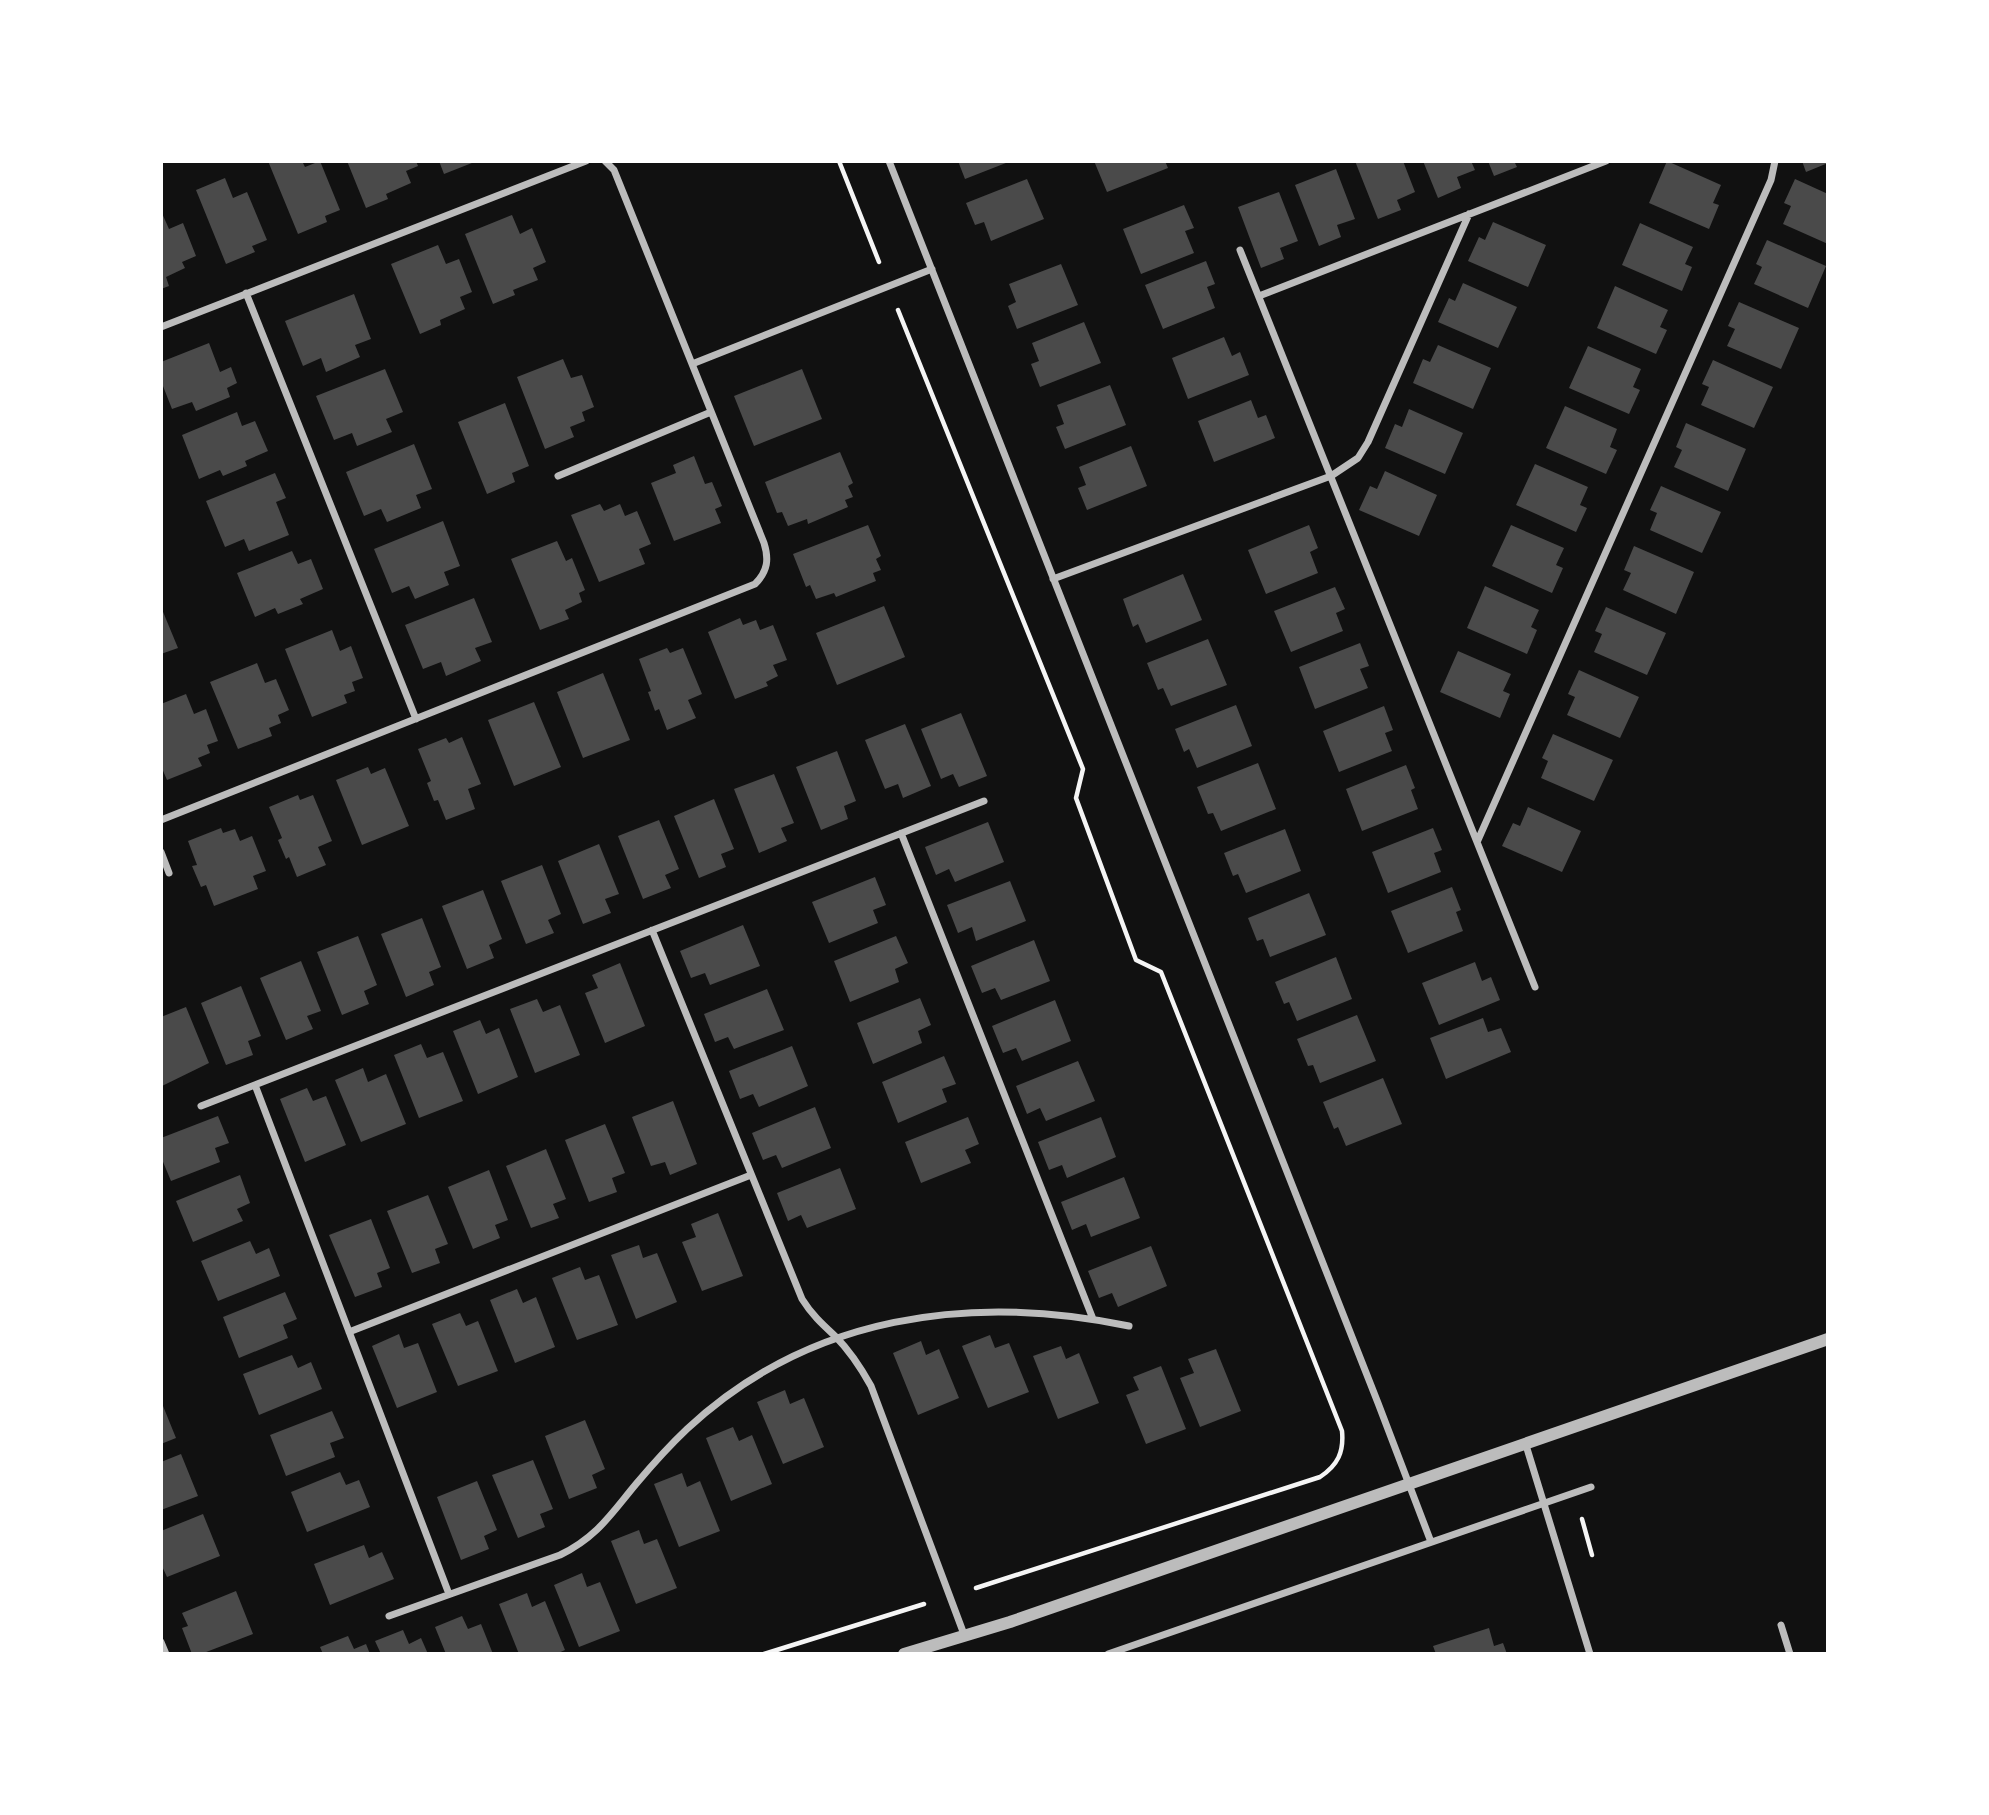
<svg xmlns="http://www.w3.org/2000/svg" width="1989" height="1815" viewBox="0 0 1989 1815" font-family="Montserrat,sans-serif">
<rect width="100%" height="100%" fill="#111"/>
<path fill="#4a4a4a" d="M268,161H302L305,167L320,161L340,210L325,216L327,222L298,234Z
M347,161H416L418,166L406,171L411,183L386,194L388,199L366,208Z
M439,161H477L444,174Z
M958,161H1011L965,179Z
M1094,161H1165L1168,168L1107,192Z
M1355,161H1403L1415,192L1397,200L1401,210L1378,219Z
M1423,161H1471L1475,170L1457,177L1461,188L1438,198Z
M1488,161H1514L1517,167L1494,176Z
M1667,161L1721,185L1713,203L1719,205L1709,229L1649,203Z
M1802,161H1828V163L1806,172Z
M1336,169L1355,219L1337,225L1341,237L1319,246L1295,185Z
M225,178L233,198L247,192L267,240L252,246L255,252L226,264L196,190Z
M1027,179L1044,219L991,241L984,222L975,225L966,203Z
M1795,179L1828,194V244L1783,224L1791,206L1784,203Z
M1279,192L1298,241L1280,248L1284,259L1261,268L1238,207Z
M1184,205L1194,228L1185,231L1194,253L1141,274L1123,229Z
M161,211L169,229L183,223L196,256L182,262L185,268L166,277L169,286L161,289Z
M512,215L520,234L532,228L546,262L533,268L538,280L513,290L515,295L493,304L465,234Z
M1493,222L1546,245L1528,287L1468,261L1479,237L1485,240Z
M1640,223L1693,247L1685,264L1692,267L1682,291L1622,265Z
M1767,240L1826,266L1808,308L1754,284L1762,267L1756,264Z
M438,245L446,264L459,259L472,292L460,297L465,309L440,320L441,325L420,334L391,264Z
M1206,261L1215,284L1207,287L1215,308L1163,329L1145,285Z
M1061,264L1078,305L1017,329L1008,306L1016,302L1009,284Z
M1463,283L1517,307L1498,348L1438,322L1449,298L1455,301Z
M1615,286L1668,310L1660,327L1667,330L1656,354L1597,328Z
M354,294L371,339L355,345L360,357L326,372L321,358L303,366L285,321Z
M1739,302L1799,328L1781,369L1727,346L1735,329L1728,326Z
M1084,322L1101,363L1040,387L1031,364L1039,361L1032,343Z
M1224,337L1232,356L1240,352L1249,375L1188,399L1172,358Z
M209,343L220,372L231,367L237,383L227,388L230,397L196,411L192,402L172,409L161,381V362Z
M1438,345L1491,368L1473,409L1413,383L1423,359L1430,362Z
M1588,346L1641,369L1633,387L1640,390L1629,414L1569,388Z
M563,359L571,378L582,375L594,407L582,412L585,421L570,427L574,437L545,449L517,377Z
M1713,360L1773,387L1754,428L1701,405L1709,387L1702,384Z
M385,369L403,412L386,419L392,432L357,446L352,433L334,440L316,396Z
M802,369L822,419L754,446L734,396Z
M1110,385L1126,425L1065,449L1056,427L1064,424L1057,405Z
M1251,400L1258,418L1266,415L1275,438L1214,462L1198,421Z
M505,403L529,466L512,473L515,482L487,494L458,422Z
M1565,406L1617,429L1610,447L1617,450L1606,474L1546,448Z
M1409,409L1463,433L1445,474L1385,448L1395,424L1402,427Z
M237,412L242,426L255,421L268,451L245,461L247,466L223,476L220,470L199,479L182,435Z
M1686,423L1746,449L1728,491L1674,467L1682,450L1676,447Z
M414,444L432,489L416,495L421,508L387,522L381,509L364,516L346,472Z
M1131,446L1147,486L1087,510L1078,488L1086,485L1079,467Z
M840,452L853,483L848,486L853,497L845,500L848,507L808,524L807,519L788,526L782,512L777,513L765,482Z
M694,456L705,484L712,482L722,506L715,509L721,523L674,541L651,483L676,473L673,465Z
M1535,464L1588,487L1580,505L1587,508L1576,532L1516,505Z
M1385,471L1437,495L1419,536L1359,510L1370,486L1377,489Z
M275,473L286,498L276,502L289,535L249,551L244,539L225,547L206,501Z
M1661,486L1721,512L1702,553L1650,530L1657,513L1650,510Z
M600,504L604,511L620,504L625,516L637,511L651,544L639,549L645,564L599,582L571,515Z
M443,521L460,566L444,572L449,585L415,599L409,586L392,593L374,549Z
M868,525L881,556L876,559L881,570L873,573L876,581L836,597L834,593L816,599L810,585L806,587L793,554Z
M1309,525L1318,548L1310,552L1318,573L1266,594L1248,550Z
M1511,525L1564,548L1556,565L1563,568L1552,593L1492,566Z
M557,541L566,561L572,558L585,590L579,593L582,602L565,610L569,619L540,630L511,559Z
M1634,546L1694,572L1676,614L1623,590L1631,573L1624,570Z
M292,551L298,564L311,559L323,589L300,599L303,604L278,614L275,608L255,617L237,573Z
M1183,574L1202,620L1146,643L1138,624L1133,627L1123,599Z
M1485,586L1539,610L1531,627L1537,630L1527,654L1467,628Z
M1335,587L1345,609L1336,613L1343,631L1291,652L1274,611Z
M474,598L492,642L475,648L481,661L446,676L441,662L423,669L405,625Z
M884,606L905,657L837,685L816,633Z
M161,607L178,648L161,654Z
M1606,607L1666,633L1647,675L1594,652L1602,634L1595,631Z
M740,618L743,625L756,620L760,630L773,625L787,660L773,665L778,676L766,682L768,686L735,699L708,632Z
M332,630L340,651L351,646L363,678L352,682L355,691L344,695L347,703L312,717L285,649Z
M1208,639L1227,685L1171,706L1163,688L1158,690L1147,663Z
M1360,643L1369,666L1360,669L1368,688L1315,709L1299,667Z
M667,648L670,653L683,648L702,694L688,700L696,718L667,730L659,709L655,711L648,692L651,691L639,659Z
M1458,651L1511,674L1503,691L1510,694L1500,718L1440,692Z
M257,663L265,683L276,679L289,710L278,715L281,723L269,728L272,736L238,749L210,682Z
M1579,670L1639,697L1620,738L1567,715L1575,697L1568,694Z
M603,673L630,740L583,758L557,692Z
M186,694L194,714L206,709L218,741L207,745L210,753L198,758L202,766L167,780L161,766V704Z
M534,702L561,767L514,786L488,720Z
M1236,705L1252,746L1197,768L1189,749L1184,752L1175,729Z
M1384,706L1393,730L1385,733L1392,751L1339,772L1323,731Z
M961,713L987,776L959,787L953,774L941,779L921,729Z
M905,724L931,786L903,798L898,784L885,789L865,740Z
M1553,734L1613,760L1594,801L1541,778L1548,761L1542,758Z
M462,737L481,784L468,789L475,809L446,820L438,800L434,801L427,783L431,781L418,749L446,738L449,743Z
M837,751L856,801L844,806L848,819L821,830L796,767Z
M1258,763L1276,809L1221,831L1213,813L1208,814L1197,787Z
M1406,765L1415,788L1411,790L1418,809L1362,831L1346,789Z
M368,767L371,774L385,768L409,826L362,845L336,780Z
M774,774L794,823L781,828L787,841L759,853L734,789Z
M298,795L300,800L313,795L332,841L318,847L326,865L297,877L289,857L286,859L278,840L282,838L269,807Z
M714,799L734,849L721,854L726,867L699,878L674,816Z
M1528,807L1581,831L1562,872L1502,846L1513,823L1520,826Z
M659,820L679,869L665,875L671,888L643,899L618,836Z
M988,822L1004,862L955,882L949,869L936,875L925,847Z
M221,828L223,833L235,829L240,841L252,836L266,871L253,876L258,889L214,906L206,885L201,887L192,866L197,865L188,841Z
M1433,828L1442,850L1434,853L1441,872L1388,893L1372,852Z
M1285,829L1301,871L1246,893L1238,874L1233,876L1224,853Z
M599,844L619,894L605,899L611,913L583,924L558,861Z
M542,865L561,914L548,920L554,933L526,944L501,881Z
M875,877L886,905L873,910L878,923L829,943L812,902Z
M1010,881L1026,921L976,941L972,927L958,933L947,905Z
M1452,887L1461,910L1456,912L1463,931L1408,953L1391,911Z
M483,890L502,939L489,945L494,958L467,969L442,906Z
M1309,893L1326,935L1270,957L1263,939L1257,941L1248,918Z
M422,918L441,967L429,972L434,985L406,997L381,934Z
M743,925L760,966L710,985L705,973L691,978L680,951Z
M358,936L377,985L364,991L369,1004L342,1015L317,952Z
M896,936L908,963L895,969L899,982L850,1002L834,961Z
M1034,940L1050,981L1001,1000L995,988L982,993L971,966Z
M1336,957L1352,999L1297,1021L1289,1002L1284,1004L1275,982Z
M301,961L321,1011L307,1016L313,1029L286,1040L260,978Z
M1475,962L1482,981L1491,977L1500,1000L1439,1025L1422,983Z
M620,963L645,1026L605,1043L585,993L598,988L592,975Z
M241,986L261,1036L248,1041L253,1055L226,1065L201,1003Z
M767,989L784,1030L734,1049L728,1037L715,1042L704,1014Z
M920,998L931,1025L918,1031L922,1043L873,1064L857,1023Z
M537,999L543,1012L560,1005L580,1055L535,1073L510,1009Z
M1055,1000L1071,1041L1022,1061L1016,1048L1003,1053L992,1026Z
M186,1007L209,1063L162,1086L161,1017Z
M1357,1015L1376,1061L1320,1083L1313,1065L1308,1066L1297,1039Z
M1483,1018L1488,1032L1501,1028L1511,1052L1446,1079L1430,1038Z
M480,1020L486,1034L499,1028L518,1077L478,1094L453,1031Z
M421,1044L427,1058L443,1052L463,1101L419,1118L394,1055Z
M792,1046L808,1086L759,1107L753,1094L740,1099L729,1071Z
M944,1056L956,1084L942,1089L947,1102L898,1123L882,1082Z
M1078,1061L1095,1101L1046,1121L1040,1108L1027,1114L1016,1086Z
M363,1068L368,1082L386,1074L406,1124L361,1142L335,1080Z
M1383,1078L1402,1124L1346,1146L1338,1127L1334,1129L1323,1102Z
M307,1088L313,1101L326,1096L346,1145L305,1162L280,1099Z
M673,1101L697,1164L670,1175L665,1162L651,1166L632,1117Z
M815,1107L831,1148L782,1168L776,1155L763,1160L752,1133Z
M218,1116L229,1143L215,1148L220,1162L171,1181L161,1157V1138Z
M968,1117L979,1144L965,1150L971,1163L921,1183L905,1142Z
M1101,1117L1116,1157L1067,1178L1062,1165L1049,1170L1038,1142Z
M605,1124L625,1173L612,1178L617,1192L589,1202L565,1140Z
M546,1149L566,1199L553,1204L559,1218L531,1228L506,1166Z
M840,1168L856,1209L807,1228L801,1215L788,1221L777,1193Z
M489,1170L508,1220L495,1225L500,1238L473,1249L448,1187Z
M240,1175L250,1203L237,1209L243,1221L193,1242L176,1201Z
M1124,1177L1140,1218L1091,1237L1086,1224L1072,1230L1061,1202Z
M428,1195L448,1244L435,1249L440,1263L412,1273L387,1211Z
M718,1213L743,1276L702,1291L682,1242L696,1237L691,1224Z
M371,1219L390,1268L377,1273L382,1287L355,1297L329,1235Z
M250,1241L256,1254L269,1248L280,1276L218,1301L201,1261Z
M639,1245L643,1258L657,1253L677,1302L636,1319L611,1255Z
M1151,1246L1167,1286L1118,1307L1112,1293L1099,1298L1088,1271Z
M580,1267L585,1280L599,1275L618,1325L577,1340L552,1278Z
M517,1289L523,1303L536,1297L555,1347L515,1363L490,1300Z
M285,1292L297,1319L283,1325L288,1338L239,1358L223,1317Z
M460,1313L466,1326L478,1321L498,1371L458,1386L432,1324Z
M399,1334L404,1348L418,1343L437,1392L397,1408L372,1346Z
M990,1335L995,1348L1009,1343L1029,1392L988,1408L962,1346Z
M921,1341L926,1355L939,1349L959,1398L918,1415L893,1353Z
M1061,1346L1066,1359L1079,1353L1099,1403L1058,1419L1033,1356Z
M1216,1349L1241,1411L1200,1427L1180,1378L1194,1373L1188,1359Z
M292,1355L298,1368L311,1362L322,1389L259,1415L243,1374Z
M1161,1366L1186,1429L1146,1444L1126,1395L1139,1390L1133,1377Z
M785,1390L790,1404L804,1398L824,1447L783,1464L757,1402Z
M161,1401L176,1438L161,1444Z
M332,1411L344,1438L330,1443L335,1457L286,1476L270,1435Z
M585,1420L605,1469L592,1475L597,1488L569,1499L545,1436Z
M733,1427L739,1441L752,1435L772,1484L731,1501L706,1438Z
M181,1454L198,1496L161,1510V1462Z
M533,1460L553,1509L540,1514L545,1527L518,1538L492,1475Z
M340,1472L346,1485L359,1480L370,1507L307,1532L291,1492Z
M682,1473L687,1487L700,1481L720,1531L679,1547L654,1484Z
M477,1481L497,1530L484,1536L489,1549L461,1560L437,1497Z
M203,1514L220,1556L167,1577L161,1564V1531Z
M639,1530L644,1544L657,1539L677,1588L636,1604L611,1541Z
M364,1545L369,1558L382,1552L394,1579L330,1605L314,1564Z
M582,1573L587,1587L600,1582L620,1631L579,1647L554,1585Z
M236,1591L253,1634L201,1654H192L182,1628L188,1626L182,1613Z
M527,1593L532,1607L545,1601L565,1650L556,1654H519L499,1604Z
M462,1616L468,1629L481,1624L493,1654H446L435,1627Z
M1489,1628L1494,1646L1503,1643L1507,1654H1436L1433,1646Z
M403,1630L409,1644L421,1638L428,1654H381L375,1641Z
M348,1636L354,1649L366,1644L370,1654H323L320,1647Z"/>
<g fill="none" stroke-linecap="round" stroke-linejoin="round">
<path stroke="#f5f5f5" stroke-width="4.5" d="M839,161L879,262
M898,310L1083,769L1076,798L1136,960L1161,972L1342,1431C1344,1452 1338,1465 1320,1477L976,1588
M1582,1519L1592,1555
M764,1654L924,1604"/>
<path stroke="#bcbcbc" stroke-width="7" d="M889,161L1378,1403L1431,1542
M1240,250L1535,987
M246,293L416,719
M1259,296L1606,161
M161,327L586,161
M692,364L932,269
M558,476L711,412
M1053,579L1331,476L1358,458L1368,442L1469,214
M161,820L755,584C768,571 769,559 764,543L614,170L605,161
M901,833L1093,1319
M1478,840L1771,180L1775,161
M161,852L169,873
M652,930L802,1299C812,1315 822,1324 835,1336C850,1351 861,1368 871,1386L965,1637
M255,1085L449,1594
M201,1106L984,801
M349,1332L751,1175
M1525,1442L1590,1654
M389,1616L560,1555C597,1537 611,1514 636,1484C652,1465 669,1446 687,1429C809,1315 970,1293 1129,1326
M1781,1625L1790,1654
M161,1642L166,1654
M1108,1654L1591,1487"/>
<path stroke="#bcbcbc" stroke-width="12" d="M904,1654L1010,1622L1828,1339"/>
</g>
<rect width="1989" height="1815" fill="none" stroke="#ffffff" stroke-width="326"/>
</svg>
